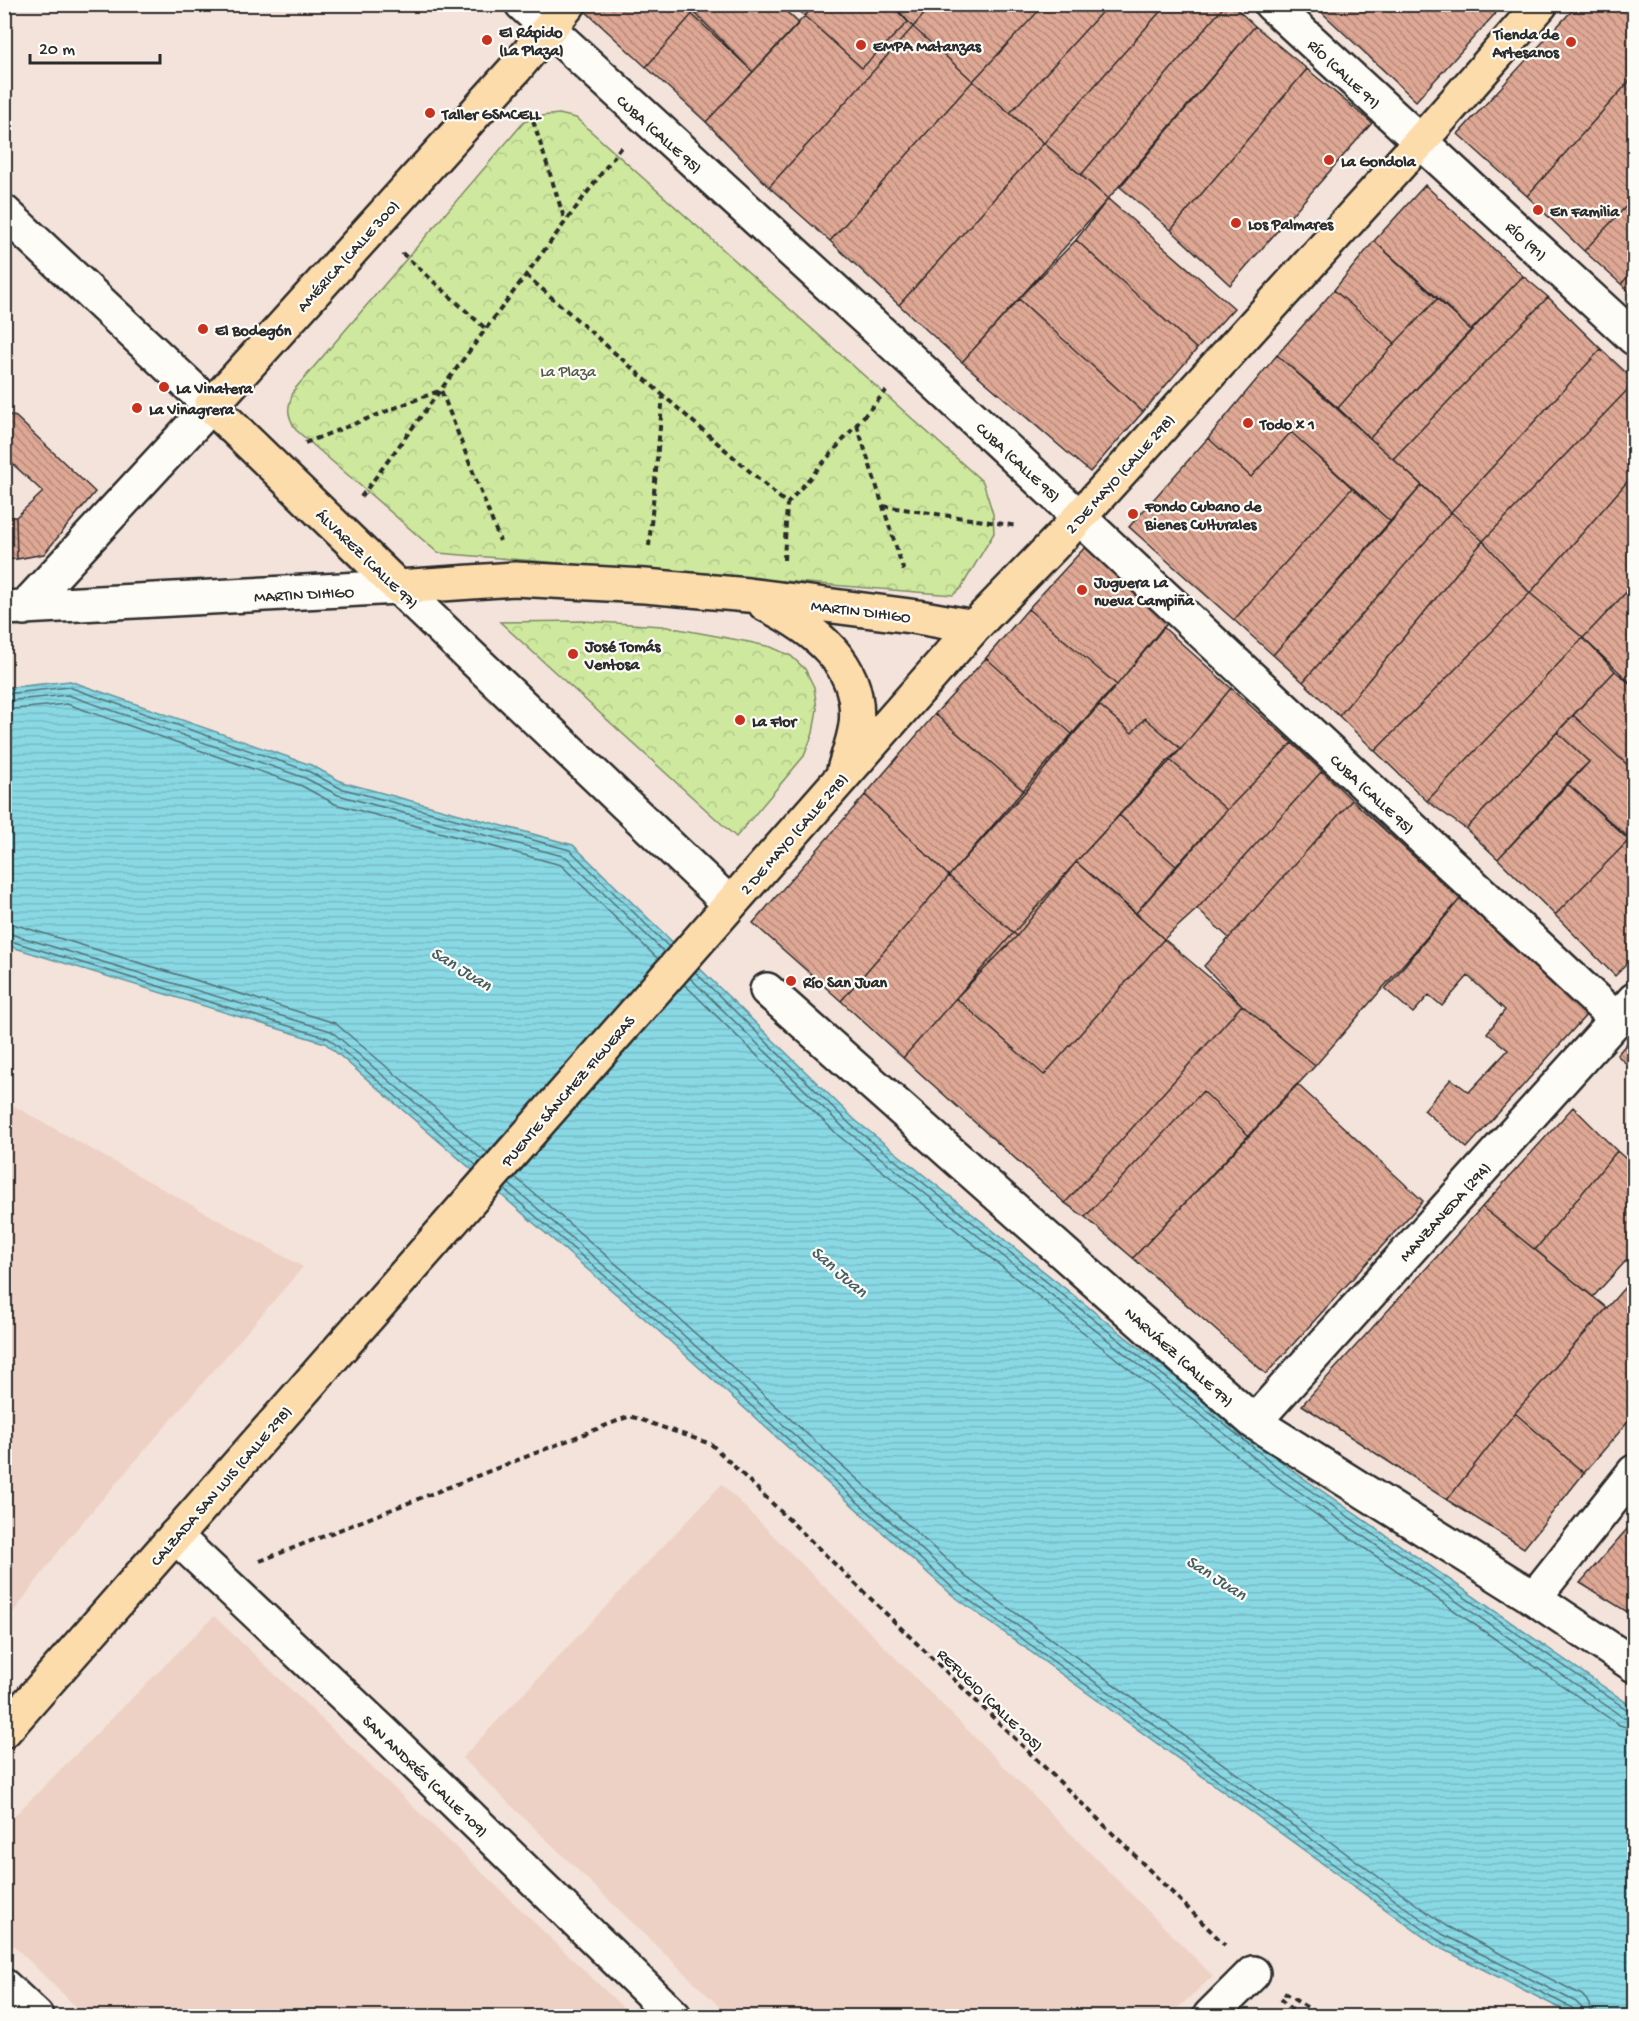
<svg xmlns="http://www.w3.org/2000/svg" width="1639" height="2021" viewBox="0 0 1639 2021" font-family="'Gochi Hand',sans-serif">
<defs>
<pattern id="park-crowns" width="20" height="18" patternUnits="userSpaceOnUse" patternTransform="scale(1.5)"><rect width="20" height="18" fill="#cee89e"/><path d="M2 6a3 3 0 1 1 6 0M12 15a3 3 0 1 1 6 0" fill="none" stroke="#b1c788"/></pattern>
<pattern id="water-rules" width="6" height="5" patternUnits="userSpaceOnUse" patternTransform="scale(1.5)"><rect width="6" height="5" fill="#89d9e5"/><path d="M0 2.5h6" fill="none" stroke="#76bac5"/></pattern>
<pattern id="building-back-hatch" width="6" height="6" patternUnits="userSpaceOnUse" patternTransform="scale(1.5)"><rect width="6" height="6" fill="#dfa895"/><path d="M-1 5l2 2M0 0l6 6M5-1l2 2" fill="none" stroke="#b5897a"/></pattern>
</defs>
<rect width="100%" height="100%" fill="#f4e3da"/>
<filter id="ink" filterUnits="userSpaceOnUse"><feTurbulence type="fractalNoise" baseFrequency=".0167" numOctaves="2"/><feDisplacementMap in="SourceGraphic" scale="12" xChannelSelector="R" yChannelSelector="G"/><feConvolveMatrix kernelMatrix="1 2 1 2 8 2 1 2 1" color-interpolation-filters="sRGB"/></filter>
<g filter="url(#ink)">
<path fill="#eed1c5" d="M5,1101L303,1267L68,1539L9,1618L4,1615Z
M722,1484L1213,1976L1169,2016H729L462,1758Z
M214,1616L632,2016H85L5,1937V1825Z"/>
<path fill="url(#park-crowns)" stroke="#7c8a64" stroke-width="1.5" d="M559,114L576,118L983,482L993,514L994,533L961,588L953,595L438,553L296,430C286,413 287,408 294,390L524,122L541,116Z
M583,621L662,626L749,642L771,647L791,656L805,669L814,687L817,709L813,733L804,756L736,837L500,622Z"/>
<path fill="url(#water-rules)" stroke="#63939b" stroke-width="1.5" d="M70,681L311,765L342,782L573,845L855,1120L1289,1468L1634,1708V2016H1575L1435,1945L951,1594L652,1325L325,1043L5,945L4,688Z"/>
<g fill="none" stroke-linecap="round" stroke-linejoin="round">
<path stroke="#517175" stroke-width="1.5" d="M4,694L69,687L308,771L340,788L570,850L669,947
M4,701L68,695L305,778L338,795L566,857L664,952
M4,710L67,704L302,786L335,804L561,865L658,959
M4,923L13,924L335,1023L488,1153
M4,932L331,1031L482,1160
M4,939L328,1038L477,1166
M695,972L851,1125L1285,1473L1629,1711L1634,1713
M690,978L846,1130L1281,1479L1624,1718L1634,1720
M684,984L840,1137L1275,1486L1619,1725L1634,1729
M515,1177L667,1308L966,1577L1446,1926L1582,1995L1590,2004L1592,2016
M509,1184L661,1315L960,1584L1442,1934L1576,2002L1582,2008L1583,2016
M504,1189L656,1320L955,1590L1438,1940L1572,2008L1576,2016"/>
</g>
<path fill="url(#building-back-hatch)" stroke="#2b2b2b" stroke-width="1.5" d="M591,4H686L694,12L646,67L585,11Z
M681,4H778L799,23L753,72Z
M791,4H890L908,22L862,68Z
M816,4H893L913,27L769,187L706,122Z
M893,4H933L913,27Z
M933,4H1045L973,81L913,27Z
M1045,4H1109L1010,113L973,81Z
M1109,4H1167L1044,143L1010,113Z
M1167,4H1226L1081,175L1044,143Z
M1226,4H1231L1255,26L1108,199L1081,175Z
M1313,4H1504L1416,101Z
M1578,4H1634V76L1527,196L1458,134Z
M694,12L753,72L706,122L646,67Z
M1255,26L1307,69L1171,230L1120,187Z
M913,27L973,81L830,241L769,187Z
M1307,69L1372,123L1230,285L1171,230Z
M1634,76V198L1584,251L1527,196Z
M973,81L1044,143L899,305L830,241Z
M1044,143L1108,199L962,362L899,305Z
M1425,185L1523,276L1471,330L1374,241Z
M1634,198V270L1621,284L1584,251Z
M1108,199L1234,308L1197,349L1076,240Z
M1076,240L1197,349L1143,412L1019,299Z
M1374,241L1438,298L1395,343L1334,290Z
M1634,270V296L1621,284Z
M1523,276L1548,297L1393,459L1370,438Z
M1334,290L1395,343L1338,408L1277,355Z
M1548,297L1601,349L1451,512L1393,459Z
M1438,298L1471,330L1370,438L1338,408L1395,343Z
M1019,299L1143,412L1090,472L962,362Z
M1601,349L1634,380V383L1483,541L1451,512Z
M1277,355L1422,485L1391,522L1291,432L1251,477L1208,438Z
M1634,383V474L1530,593L1483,541Z
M4,413L16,417L95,492L44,554L17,559L16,517L43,492L4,456Z
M1291,432L1352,488L1234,620L1129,527L1208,438L1251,477Z
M1634,474V584L1583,638L1530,593Z
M1422,485L1451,512L1303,682L1273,655Z
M1352,488L1391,522L1273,655L1234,620Z
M1451,512L1483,541L1339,716L1303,682Z
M4,517H16L17,559L4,560Z
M1483,541L1530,593L1375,751L1339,716Z
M1088,544L1170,620L1117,685L1028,609Z
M1634,584V686L1583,638Z
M1530,593L1583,638L1427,801L1375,751Z
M1028,609L1117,685L1073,735L986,658Z
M1163,627L1231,688L1181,749L1145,718L1132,733L1098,704L1117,685Z
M1583,638L1615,671L1466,829L1427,801Z
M986,658L1073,735L1025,792L935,714Z
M1615,671L1634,687V771L1573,715Z
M1231,688L1292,743L1227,810L1169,759L1181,749Z
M1098,704L1132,733L1145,718L1181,749L1076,862L1017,936L949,876Z
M935,714L1025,792L949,876L865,795Z
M1573,715L1634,771V845L1567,783L1589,762L1557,732Z
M1557,732L1589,762L1498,859L1466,829Z
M1292,743L1322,771L1197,909L1164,939L1136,913L1227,810Z
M1169,759L1227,810L1176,866L1119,815Z
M1322,771L1352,800L1229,938L1197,909Z
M1567,783L1630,839L1555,915L1498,859Z
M865,795L949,876L841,1001L753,923Z
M1352,800L1460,899L1315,1066L1242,1005L1204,966Z
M1119,815L1176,866L1136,913L1076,862Z
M1630,839L1634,843V957L1615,976L1555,915Z
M1076,862L1164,939L1044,1075L956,998Z
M949,876L1017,936L956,998L903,1058L841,1001Z
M1460,899L1588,1013L1467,1148L1424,1110L1451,1079L1469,1092L1508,1050L1487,1033L1505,1010L1468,976L1442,1006L1429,995L1413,1013L1385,989Z
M1164,939L1242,1005L1065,1203L903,1058L956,998L1044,1075Z
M1242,1005L1315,1066L1249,1136L1203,1091L1085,1217L1065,1203Z
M1634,1035V1071L1617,1055Z
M1297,1084L1423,1201L1266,1374L1133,1258Z
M1203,1091L1249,1136L1133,1258L1085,1217Z
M1573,1107L1617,1151L1535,1250L1482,1207Z
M1617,1151L1634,1166V1252L1593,1297L1535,1250Z
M1482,1207L1607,1308L1515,1413L1447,1500L1302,1405Z
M1625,1287L1634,1295V1415L1584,1473L1515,1413Z
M1515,1413L1584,1473L1524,1548L1447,1500Z
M1634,1521V1616L1580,1583Z"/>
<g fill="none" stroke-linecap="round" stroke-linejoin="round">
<defs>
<path id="minor" d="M522,4L912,361L1617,1020
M1271,4L1634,338
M4,212L211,406L24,608
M4,608L398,587L730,904
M767,990L1254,1422L1534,1598L1634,1665
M1254,1422L1634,1000
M175,1536L385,1734L674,2016
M1534,1598L1634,1472
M4,1986L36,2016
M1210,2016L1253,1973"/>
<path id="major" d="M569,4L516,68L211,406L398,587L515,579L645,586L748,595L918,617L974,627
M765,604C813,628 863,664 856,725C854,740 848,756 844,770
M4,1731L974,627L1065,533L1420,142L1541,4"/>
</defs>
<use href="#minor" stroke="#2b2b2b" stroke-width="38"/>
<use href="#major" stroke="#2b2b2b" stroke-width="38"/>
<path stroke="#2b2b2b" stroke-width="4" stroke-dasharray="6 4.5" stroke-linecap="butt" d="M530,111L565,221
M402,253L486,329
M526,275L787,504L886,391
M857,425L905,575
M305,443L441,390L500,541
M361,497L621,147
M883,506L1017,526
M649,546L663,395
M784,560L787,504
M260,1561L630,1416L711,1444L1097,1818L1225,1945
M1284,1993L1321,2016
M1280,1999L1299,2016"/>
<use href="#minor" stroke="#fdfcf7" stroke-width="33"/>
<use href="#major" stroke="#fddcac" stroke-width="33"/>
</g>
</g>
<g fill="#c8321e" stroke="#fdfcf7" stroke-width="2">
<circle cx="487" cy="40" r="6"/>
<circle cx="1571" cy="42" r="6"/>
<circle cx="861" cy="45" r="6"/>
<circle cx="430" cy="113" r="6"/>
<circle cx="1329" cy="160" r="6"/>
<circle cx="1538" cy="210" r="6"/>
<circle cx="1236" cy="223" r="6"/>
<circle cx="203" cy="329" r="6"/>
<circle cx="164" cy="387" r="6"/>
<circle cx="137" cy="408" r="6"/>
<circle cx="1248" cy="423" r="6"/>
<circle cx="1133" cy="514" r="6"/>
<circle cx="1082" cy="590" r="6"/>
<circle cx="573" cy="654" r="6"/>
<circle cx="740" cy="720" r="6"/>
<circle cx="791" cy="981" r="6"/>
</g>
<g text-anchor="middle" stroke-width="4.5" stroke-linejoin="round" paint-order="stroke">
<g font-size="16" font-weight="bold" fill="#2b2b2b" stroke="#fdfcf7" text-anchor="start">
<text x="499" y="37">El Rápido<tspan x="499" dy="18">(La Plaza)</tspan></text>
<text x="1559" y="39" text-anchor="end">Tienda de<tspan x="1559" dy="18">Artesanos</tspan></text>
<text x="873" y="51">EMPA Matanzas</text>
<text x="442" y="119">Taller GSMCELL</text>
<text x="1341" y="166">La Gondola</text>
<text x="1550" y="216">En Familia</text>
<text x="1248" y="229">Los Palmares</text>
<text x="215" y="335">El Bodegón</text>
<text x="176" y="393">La Vinatera</text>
<text x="149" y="414">La Vinagrera</text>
<text x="1260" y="429">Todo x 1</text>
<text x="1145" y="511">Fondo Cubano de<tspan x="1145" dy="18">Bienes Culturales</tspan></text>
<text x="1094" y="587">Juguera La<tspan x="1094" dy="18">nueva Campiña</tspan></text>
<text x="585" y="651">José Tomás<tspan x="585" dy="18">Ventosa</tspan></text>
<text x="752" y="726">La Flor</text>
<text x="803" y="987">Río San Juan</text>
</g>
<g font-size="16" fill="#2b2b2b" stroke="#fdfcf7">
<text transform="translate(1345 73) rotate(43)" y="6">RÍO (CALLE 91)</text>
<text transform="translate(660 133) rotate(42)" y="6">CUBA (CALLE 95)</text>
<text transform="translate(1527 240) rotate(42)" y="6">RÍO (91)</text>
<text transform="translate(347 255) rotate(-48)" y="6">AMÉRICA (CALLE 300)</text>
<text transform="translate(1019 461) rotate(43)" y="6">CUBA (CALLE 95)</text>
<text transform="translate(1119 473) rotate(-48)" y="6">2 DE MAYO (CALLE 298)</text>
<text transform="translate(368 558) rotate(44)" y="6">ÁLVAREZ (CALLE 97)</text>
<text transform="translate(304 593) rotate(-3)" y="6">MARTIN DIHIGO</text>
<text transform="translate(861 610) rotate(7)" y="6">MARTIN DIHIGO</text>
<text transform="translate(1373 793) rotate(43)" y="6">CUBA (CALLE 95)</text>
<text transform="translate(793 833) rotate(-49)" y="6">2 DE MAYO (CALLE 298)</text>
<text transform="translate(567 1090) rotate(-49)" y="6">PUENTE SÁNCHEZ FIGUERAS</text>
<text transform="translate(1444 1211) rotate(-48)" y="6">MANZANEDA (294)</text>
<text transform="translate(1180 1356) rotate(42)" y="6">NARVÁEZ (CALLE 97)</text>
<text transform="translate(220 1485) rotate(-49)" y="6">CALZADA SAN LUIS (CALLE 298)</text>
<text transform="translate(991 1699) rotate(44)" y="6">REFUGIO (CALLE 105)</text>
<text transform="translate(426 1775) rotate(44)" y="6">SAN ANDRÉS (CALLE 109)</text>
</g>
<g font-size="16" fill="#545a48" stroke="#fdfcf7">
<text x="568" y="376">La Plaza</text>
</g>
<g font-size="18" font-style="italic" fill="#475f63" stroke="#fdfcf7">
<text transform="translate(462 968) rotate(32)" y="6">San Juan</text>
<text transform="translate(840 1271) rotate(41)" y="6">San Juan</text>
<text transform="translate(1217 1577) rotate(33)" y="6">San Juan</text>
</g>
</g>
<rect width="1639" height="2021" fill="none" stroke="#fdfcf7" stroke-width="24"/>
<rect x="12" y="12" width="1615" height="1997" fill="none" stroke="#2b2b2b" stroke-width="2" filter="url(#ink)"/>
<path d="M30 54v9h130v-9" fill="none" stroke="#2b2b2b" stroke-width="3"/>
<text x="39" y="54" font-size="18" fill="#2b2b2b" stroke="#fdfcf7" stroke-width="4.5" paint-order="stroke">20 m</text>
</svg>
